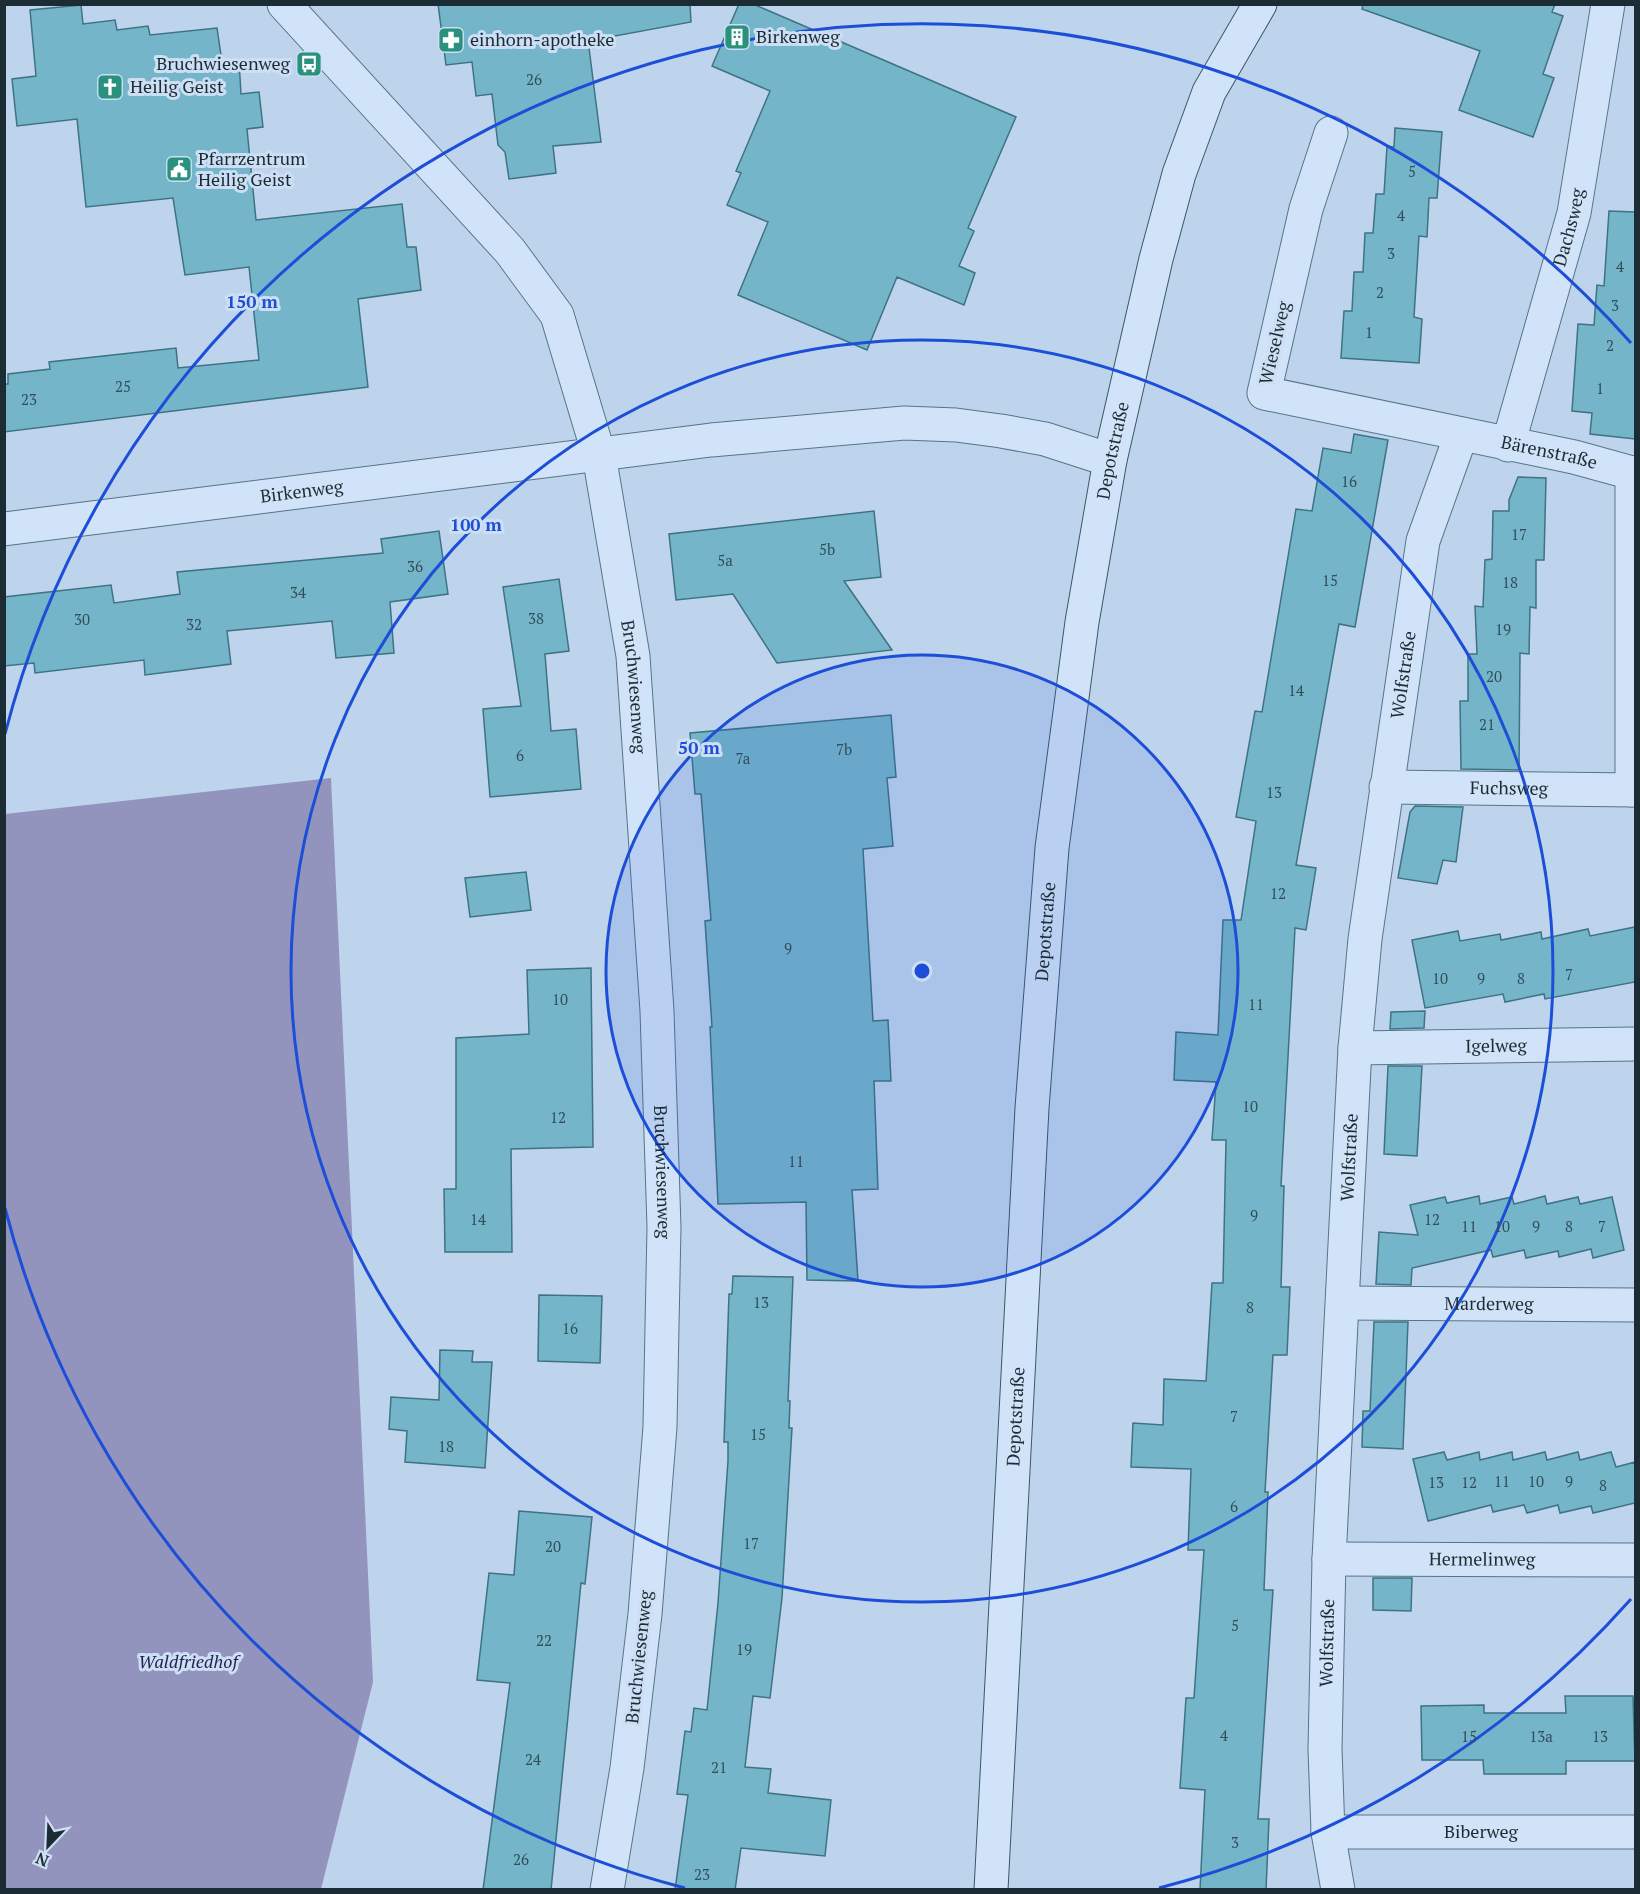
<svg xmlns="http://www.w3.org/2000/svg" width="1640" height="1894" viewBox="0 0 1640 1894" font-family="'PT Serif',serif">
<rect width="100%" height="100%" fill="#bed4ec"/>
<path fill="#9294be" d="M331,778L373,1682L321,1889H5V814Z"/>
<path fill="#74b5ca" stroke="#3e7383" stroke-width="1.5" d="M438,4H690L691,22L593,40L594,48H589L601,142L553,146L556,173L509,179L505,152L498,145L492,94L476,96L472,62L446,65Z
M739,4H753L1016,117L968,228L974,231L959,266L975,273L964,305L897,277L867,350L738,295L768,222L727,205L741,173L736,171L770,91L712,66Z
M1363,4H1555L1552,12L1563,16L1543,74L1554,78L1533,137L1459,110L1480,51L1362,9Z
M81,5L83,24L115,20L117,30L148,26L150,35L217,28L222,62L239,61L241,94L259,92L263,127L247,129L256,220L402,204L407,247H416L421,290L358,299L368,387L4,432V384H8V374L50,369L49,362L176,348L178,368L259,360L249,267L185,275L173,198L86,207L77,119L17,126L12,79L36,76L30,10Z
M1395,128L1442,132L1437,198H1429L1427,237L1419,236L1414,317L1422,319L1419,363L1341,358L1344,311H1352L1354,272H1363L1365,233H1373L1376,194H1384L1387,146L1394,147Z
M1609,211L1635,212V439L1590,434L1592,413L1572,411L1578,324L1594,325L1597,285L1604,286Z
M1354,434L1388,440L1355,627L1339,624L1296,865L1316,868L1306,930L1295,928L1281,1186H1284L1281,1287H1290L1287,1355H1273L1265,1492H1268L1264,1590H1273L1258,1819H1269L1266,1890H1200L1205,1790L1180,1788L1186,1698H1194L1204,1550H1188L1191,1469L1131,1467L1133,1423L1163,1425L1164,1379L1206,1381L1212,1283H1223L1226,1140H1212L1216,1082L1174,1080L1176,1032L1218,1035L1223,920H1241L1256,821L1236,817L1255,711L1262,712L1296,509L1312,511L1323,448L1351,453Z
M1518,477L1546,478L1544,560H1536V608L1530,607L1529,654L1520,653L1519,770L1461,769L1460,701H1468V654H1477L1475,606L1483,607L1485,560L1492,559L1493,511H1509V500Z
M874,511L881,577L844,581L892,650L777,663L733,594L676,600L669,534Z
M439,531L448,594L390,602L394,653L336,658L332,621L227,631L231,664L145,675L144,660L35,673L34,663L4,666V597L111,585L114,603L180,594L177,572L383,553L381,539Z
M559,579L569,651L545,654L551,731L576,729L581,789L490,797L483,709L521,706L503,587Z
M891,715L896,777L887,778L893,846L863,849L873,1021L888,1020L891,1081H874L878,1189L852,1190L858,1281L807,1280L806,1202L718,1204L710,1027H712L705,921L711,920L701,794H695L690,733Z
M1415,806L1463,807L1456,862L1443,860L1437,884L1398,878L1410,812Z
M526,872L531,910L470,917L465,878Z
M1635,927V982L1545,999L1544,994L1505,1002L1503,994L1425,1008L1412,940L1458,931L1460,941L1500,934L1501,940L1541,932L1542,939L1588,929L1590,936Z
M591,968L593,1147L511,1149L512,1252H445L444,1189H456V1038L529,1034L527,970Z
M1425,1011L1424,1028L1390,1029L1391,1012Z
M1388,1066H1422L1417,1156L1384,1154Z
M1479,1196L1480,1204L1512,1197L1514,1204L1545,1196L1547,1204L1578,1197L1580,1204L1612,1197L1624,1250L1593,1258L1591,1249L1559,1257L1558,1251L1526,1258L1524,1250L1493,1257L1491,1250L1412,1268L1411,1285L1376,1284L1379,1232L1418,1235L1410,1205L1445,1197L1447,1203Z
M733,1276L793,1277L788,1401H790L789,1428H792L782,1598L770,1698L753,1696L745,1767L771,1769L768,1793L831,1800L825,1856L741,1848L735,1890H675L688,1795L677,1794L685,1731L691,1732L694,1708L707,1710L718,1603L728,1461V1442H724L729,1294H732Z
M539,1295L602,1296L600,1363L538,1361Z
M1374,1322H1408L1403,1449L1362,1447L1363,1411H1370Z
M440,1350L473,1351L472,1362H492L485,1468L405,1462L407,1431L389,1429L391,1397L439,1400Z
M1444,1452L1447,1460L1479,1452L1480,1460L1512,1452L1513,1460L1545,1452L1547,1460L1578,1452L1580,1460L1611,1452L1616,1467L1635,1462V1503L1593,1513L1591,1506L1560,1513L1558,1505L1527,1513L1524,1505L1493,1512L1491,1505L1428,1521L1413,1459Z
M519,1511L592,1517L585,1584L581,1583L551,1890H483L510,1683L477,1680L489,1573L514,1575Z
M1373,1578H1412L1411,1611L1373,1610Z
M1565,1696H1633L1635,1761H1566V1774H1484L1483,1760H1422L1421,1706L1484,1705V1713H1566Z"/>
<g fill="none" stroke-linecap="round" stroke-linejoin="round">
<defs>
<g id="street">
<path id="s1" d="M284,4L510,251L557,315L599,455L633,656L657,1011L664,1227L660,1427L645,1614L627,1768L607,1890"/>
<path id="s2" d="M1331,133L1306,209L1264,393L1574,457L1636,474"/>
<path id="s3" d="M1508,445L1574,213L1608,4"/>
<path id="s4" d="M4,529L711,440L904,423L956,425L1001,431L1045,439L1110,460"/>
<path id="s5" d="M1386,787L1636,790"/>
<path d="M1632,790V473"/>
<path id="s6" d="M1355,1048L1636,1044"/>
<path id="s7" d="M1343,1303L1636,1305"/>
<path id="s8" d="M1329,1559L1636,1560"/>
<path id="s9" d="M1328,1832H1636"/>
<path id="s10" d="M1338,1890L1328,1832L1325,1749L1329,1559L1355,1048L1365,939L1423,541L1461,435"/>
</g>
<g id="secondary">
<path id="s11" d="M991,1890L1032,1108L1052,848L1082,622L1110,460L1156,259L1179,174L1209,92L1260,4"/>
</g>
</defs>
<use href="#street" stroke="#577484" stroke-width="35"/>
<use href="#secondary" stroke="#3b5866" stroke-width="35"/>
<use href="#street" stroke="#d0e3f8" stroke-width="33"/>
<use href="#secondary" stroke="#d0e3f8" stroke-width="33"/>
</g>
<circle cx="922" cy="971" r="316" fill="#1d4ed8" fill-opacity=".12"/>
<g fill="none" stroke="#1d4ed8" stroke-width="3">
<circle cx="922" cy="971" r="316"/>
<circle cx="922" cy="971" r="631"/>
<path d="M1631 1599A947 947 0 0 1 1159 1888M685 1888A947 947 0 0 1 5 1208M5 734A947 947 0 0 1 1631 343"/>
</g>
<defs>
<symbol id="building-square" viewBox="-11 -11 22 22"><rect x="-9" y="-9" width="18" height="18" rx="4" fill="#29927f" stroke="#cddff4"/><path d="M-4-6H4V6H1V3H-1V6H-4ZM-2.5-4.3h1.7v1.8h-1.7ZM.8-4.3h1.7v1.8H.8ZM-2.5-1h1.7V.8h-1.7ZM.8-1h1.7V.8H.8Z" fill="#fff"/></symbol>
<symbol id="pharmacy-square" viewBox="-11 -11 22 22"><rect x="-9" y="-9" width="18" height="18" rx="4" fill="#29927f" stroke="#cddff4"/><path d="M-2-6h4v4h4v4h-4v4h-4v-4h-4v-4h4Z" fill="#fff"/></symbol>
<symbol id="bus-square" viewBox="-11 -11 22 22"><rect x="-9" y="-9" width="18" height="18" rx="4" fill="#29927f" stroke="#cddff4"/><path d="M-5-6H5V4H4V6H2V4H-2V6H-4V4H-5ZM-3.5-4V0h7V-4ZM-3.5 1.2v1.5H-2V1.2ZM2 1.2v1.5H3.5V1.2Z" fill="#fff"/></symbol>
<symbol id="church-square" viewBox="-11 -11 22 22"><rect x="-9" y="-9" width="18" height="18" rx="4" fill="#29927f" stroke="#cddff4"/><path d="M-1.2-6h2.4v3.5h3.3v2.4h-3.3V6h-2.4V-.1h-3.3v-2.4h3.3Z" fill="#fff"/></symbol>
<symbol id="civic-square" viewBox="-11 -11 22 22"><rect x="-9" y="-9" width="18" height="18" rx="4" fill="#29927f" stroke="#cddff4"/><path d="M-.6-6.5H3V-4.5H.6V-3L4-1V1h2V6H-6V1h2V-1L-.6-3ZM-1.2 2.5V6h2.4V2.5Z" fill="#fff"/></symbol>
</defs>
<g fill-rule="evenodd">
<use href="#building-square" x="722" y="22" width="30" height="30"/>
<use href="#pharmacy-square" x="436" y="25" width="30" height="30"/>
<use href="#bus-square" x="294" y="49" width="30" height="30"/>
<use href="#church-square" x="95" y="72" width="30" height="30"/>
<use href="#civic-square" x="164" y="154" width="30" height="30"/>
</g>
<g text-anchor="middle" stroke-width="6" stroke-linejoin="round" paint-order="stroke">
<g font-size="15" fill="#324e5a">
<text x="534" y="85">26</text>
<text x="1412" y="177">5</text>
<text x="1401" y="221">4</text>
<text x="1391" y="259">3</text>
<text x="1620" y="272">4</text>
<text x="1380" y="298">2</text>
<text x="1615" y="311">3</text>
<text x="1369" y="338">1</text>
<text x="1610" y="351">2</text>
<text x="123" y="392">25</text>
<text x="1600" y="394">1</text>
<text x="29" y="405">23</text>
<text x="1349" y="487">16</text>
<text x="1519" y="540">17</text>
<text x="827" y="555">5b</text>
<text x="725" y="566">5a</text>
<text x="415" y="572">36</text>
<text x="1330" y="586">15</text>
<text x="1510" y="588">18</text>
<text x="298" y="598">34</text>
<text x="536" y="624">38</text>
<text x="82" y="625">30</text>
<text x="194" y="630">32</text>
<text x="1503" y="635">19</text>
<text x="1494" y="682">20</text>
<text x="1296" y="696">14</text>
<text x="1487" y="730">21</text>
<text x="844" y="755">7b</text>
<text x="520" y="761">6</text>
<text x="743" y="764">7a</text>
<text x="1274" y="798">13</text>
<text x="1278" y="899">12</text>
<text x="788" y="954">9</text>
<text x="1569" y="980">7</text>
<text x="1440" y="984">10</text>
<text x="1481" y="984">9</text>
<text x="1521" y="984">8</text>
<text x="560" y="1005">10</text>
<text x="1256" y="1010">11</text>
<text x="1250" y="1112">10</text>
<text x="558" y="1123">12</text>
<text x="796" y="1167">11</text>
<text x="1254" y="1221">9</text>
<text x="478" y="1225">14</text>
<text x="1432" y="1225">12</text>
<text x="1469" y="1232">11</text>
<text x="1502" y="1232">10</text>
<text x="1536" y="1232">9</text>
<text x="1569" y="1232">8</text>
<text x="1602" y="1232">7</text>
<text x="761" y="1308">13</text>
<text x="1250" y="1313">8</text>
<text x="570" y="1334">16</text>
<text x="1234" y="1422">7</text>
<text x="758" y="1440">15</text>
<text x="446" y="1452">18</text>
<text x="1502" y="1487">11</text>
<text x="1536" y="1487">10</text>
<text x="1569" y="1487">9</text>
<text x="1436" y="1488">13</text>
<text x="1469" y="1488">12</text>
<text x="1603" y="1491">8</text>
<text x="1234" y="1512">6</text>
<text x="751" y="1549">17</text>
<text x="553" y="1552">20</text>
<text x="1235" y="1631">5</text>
<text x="544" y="1646">22</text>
<text x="744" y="1655">19</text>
<text x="1224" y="1741">4</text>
<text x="1469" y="1742">15</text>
<text x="1541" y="1742">13a</text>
<text x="1600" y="1742">13</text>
<text x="533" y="1765">24</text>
<text x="719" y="1773">21</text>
<text x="1235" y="1848">3</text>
<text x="521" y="1865">26</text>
<text x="702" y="1880">23</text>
</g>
<g font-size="18" fill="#1c2c34" stroke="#cddff4" text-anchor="start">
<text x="756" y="43">Birkenweg</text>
<text x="470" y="46">einhorn-apotheke</text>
<text x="290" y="70" text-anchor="end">Bruchwiesenweg</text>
<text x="130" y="93">Heilig Geist</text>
<text x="198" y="165">Pfarrzentrum<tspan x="198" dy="21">Heilig Geist</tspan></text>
</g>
<g font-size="18" fill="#1c2c34" stroke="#cddff4">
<text dy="6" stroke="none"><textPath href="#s3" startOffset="226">Dachsweg</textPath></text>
<text transform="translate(1275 343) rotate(-77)" y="6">Wieselweg</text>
<text dy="6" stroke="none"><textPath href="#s11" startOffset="1446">Depotstraße</textPath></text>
<text dy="6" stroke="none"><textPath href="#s2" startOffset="560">Bärenstraße</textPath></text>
<text dy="6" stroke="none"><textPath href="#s4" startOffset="300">Birkenweg</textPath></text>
<text dy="6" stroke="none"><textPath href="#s10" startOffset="1220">Wolfstraße</textPath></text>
<text dy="6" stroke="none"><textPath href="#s1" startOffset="795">Bruchwiesenweg</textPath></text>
<text dy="6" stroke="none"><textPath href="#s5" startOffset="123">Fuchsweg</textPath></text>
<text dy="6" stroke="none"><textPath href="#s11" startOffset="960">Depotstraße</textPath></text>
<text dy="6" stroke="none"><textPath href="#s6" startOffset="141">Igelweg</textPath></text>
<text dy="6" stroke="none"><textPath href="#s10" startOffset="734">Wolfstraße</textPath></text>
<text dy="6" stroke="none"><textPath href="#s1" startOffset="1281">Bruchwiesenweg</textPath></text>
<text dy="6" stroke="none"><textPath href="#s7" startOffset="146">Marderweg</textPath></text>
<text dy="6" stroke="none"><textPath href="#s11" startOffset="474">Depotstraße</textPath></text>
<text dy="6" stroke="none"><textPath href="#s8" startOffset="153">Hermelinweg</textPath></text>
<text dy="6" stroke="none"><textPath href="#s10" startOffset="248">Wolfstraße</textPath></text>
<text transform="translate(639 1657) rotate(-84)" y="6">Bruchwiesenweg</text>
<text dy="6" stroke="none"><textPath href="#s9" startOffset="153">Biberweg</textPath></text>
</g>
<g font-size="18" font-style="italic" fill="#262350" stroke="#cddff4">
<text x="188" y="1668">Waldfriedhof</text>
</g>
</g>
<circle cx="922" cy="971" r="9" fill="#1d4ed8" stroke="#cddff4" stroke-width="3"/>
<g font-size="18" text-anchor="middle" font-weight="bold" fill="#1d4ed8" stroke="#cddff4" stroke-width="6" stroke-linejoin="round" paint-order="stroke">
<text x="252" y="308">150 m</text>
<text x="476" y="531">100 m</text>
<text x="699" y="754">50 m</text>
</g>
<rect width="1640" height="1894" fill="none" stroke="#1c2c34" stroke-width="12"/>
<g transform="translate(48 1846) rotate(203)" stroke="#cddff4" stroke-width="4.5" paint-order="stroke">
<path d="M0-4.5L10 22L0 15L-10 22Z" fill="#1c2c34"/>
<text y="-9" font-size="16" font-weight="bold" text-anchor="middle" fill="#1c2c34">N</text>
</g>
</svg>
